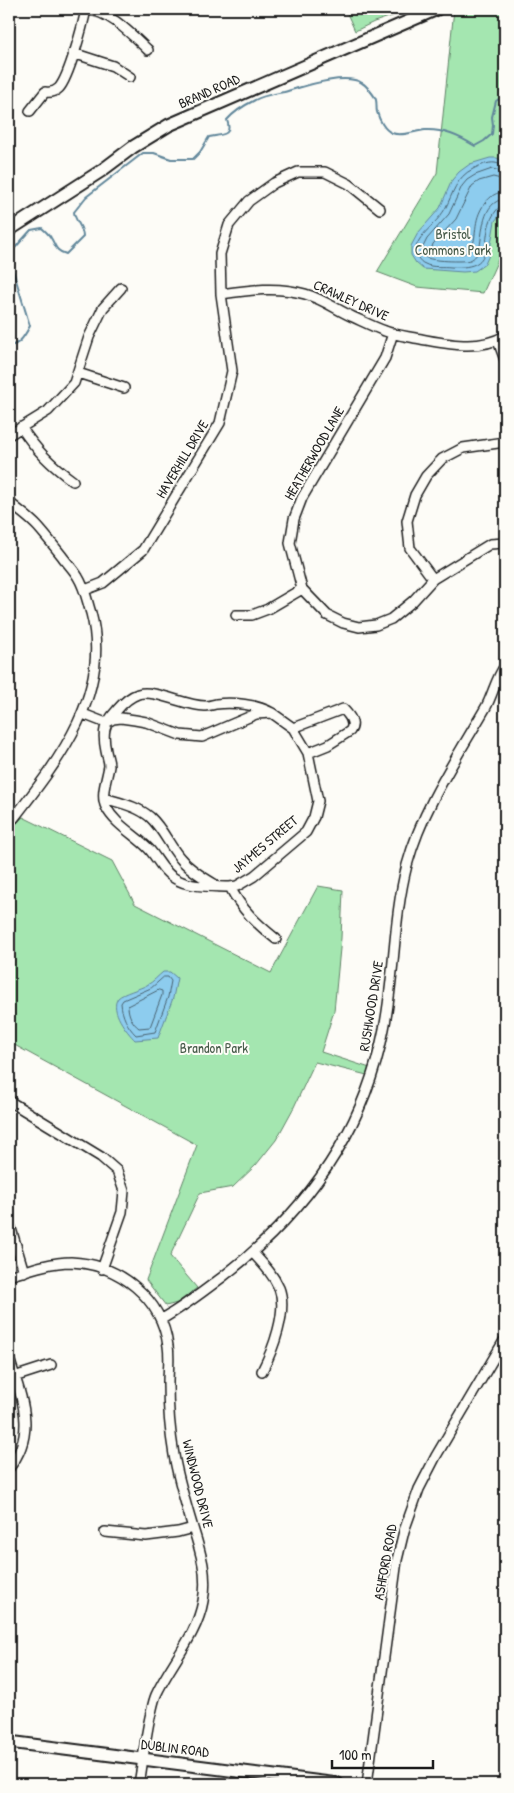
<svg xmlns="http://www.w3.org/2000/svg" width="514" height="1793" viewBox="0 0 514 1793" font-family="'Patrick Hand',sans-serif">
<rect width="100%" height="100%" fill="#fdfcf7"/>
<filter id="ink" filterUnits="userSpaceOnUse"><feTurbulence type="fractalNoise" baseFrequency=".02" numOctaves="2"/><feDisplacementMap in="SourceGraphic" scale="10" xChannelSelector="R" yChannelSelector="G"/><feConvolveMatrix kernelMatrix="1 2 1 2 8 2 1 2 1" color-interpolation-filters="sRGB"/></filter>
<g filter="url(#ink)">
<path fill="#a4e6b0" stroke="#608166" d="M345,9H413L374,22L355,31Z
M454,9H505V244L483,293L417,287L377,272L437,173Z
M23,817L112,861L135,904L271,973L318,886L343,890L341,938L334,1011L321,1052L370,1068L367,1075L315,1062L294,1107L276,1140L256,1165L233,1187L200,1193L170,1256L197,1288L177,1303L166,1306L146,1280L197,1145L9,1042V831Z"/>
<path fill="#8dccee" stroke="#60869a" d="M490,158H497L505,162V208L495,221L489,255L485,264L475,271L463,272L423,269L416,263L411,255V246L418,233L440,208L452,180L459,172L470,164Z
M163,972H170L177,978L173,998L158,1038L135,1040C127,1032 109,1010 118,998C123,993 140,989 147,985C153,982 158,976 163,972Z"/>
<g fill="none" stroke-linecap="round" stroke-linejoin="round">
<path stroke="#496270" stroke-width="1" d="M505,166C501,166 498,163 495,163C489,162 478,166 473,169C456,177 453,194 445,209C442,214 438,219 433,224C427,231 418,238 416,248C415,254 419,262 425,264C432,268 443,266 451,267C502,270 476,237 496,211C499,207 500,206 505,205
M505,172L492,169L475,175L467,180L462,186L449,214L427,239L422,249C423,252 423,254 425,257C430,261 464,262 470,260C475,258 477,254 479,251C483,234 481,201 505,199
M505,180L493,177L479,181L472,186L456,219L433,244L431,251L462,254L470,251C479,236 471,222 485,203C491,196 496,192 505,192
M164,977H168L171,981L168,997L155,1032L136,1035C127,1026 122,1016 121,1003L123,1000L151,988Z
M159,990L162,991V995L150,1027L139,1028C132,1023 128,1014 128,1006Z"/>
<path stroke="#60869a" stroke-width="2" d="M9,346C20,345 25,335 30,326L12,267L14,249L31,230L42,228C45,231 49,234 51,238C56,246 55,251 66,254L83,237C83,226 75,222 74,212L86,197L143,153H154L171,159H193L200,152L209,137C221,134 233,137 227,120C234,112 245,105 255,100C263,95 275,94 284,92C302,87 345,72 362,83C366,85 375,96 376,100C377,104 376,108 377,112C379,119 384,130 392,133C401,137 415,131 425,130C442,129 461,137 475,146L484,141L492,134L493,125L492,117L496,101L505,95"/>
<defs>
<path id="minor" d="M86,10C108,9 133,36 148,50
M73,53L113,66L130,77
M30,111L45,92C51,93 55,92 59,88C69,77 83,25 86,9
M221,294C249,290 278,286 305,294C323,299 337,310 353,317C364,322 374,327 385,331C395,335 405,336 415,338C445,343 477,352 505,336
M393,333L385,358L302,498L294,519L290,543L302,589L327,615L343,623L359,627L376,625L391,619L413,601L433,579L490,544L505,543
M498,341L505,360
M78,373L124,388
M21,427C36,450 51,465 73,481
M9,435L48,411L74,383L89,337L103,308L121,288
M9,502C18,510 29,517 38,527C46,536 54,546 62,556C67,563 74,570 78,577C85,588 87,601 91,613C112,692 60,759 14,818L9,821
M433,579L410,548L407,521L415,495L426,476L442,459L463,448L505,442
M85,590L103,583L143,550L220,423L232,371L221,294L220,254L229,225L249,201L274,183L298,172H325L349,184L380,209
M236,615H252L268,609L302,589
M83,714L106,723L113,719L121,718L135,720L146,722L180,735L202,737L256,714L272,713L293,728L308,753L318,801L314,817L306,832L254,876L237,886L230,887C213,886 189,888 174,878C163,872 158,859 149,849C136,835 115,825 106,807C100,795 107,779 109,766C109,760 107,757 106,751C102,732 104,724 117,710C123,703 129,697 138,694C155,689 185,706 205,706C208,706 212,705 216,704C233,702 256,704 272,713
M293,728L343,709C349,715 356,723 350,731L328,745L308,753
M104,798C120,803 137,806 150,817C163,829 169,845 180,858C189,869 202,877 214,884
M230,887C241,909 257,924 276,939
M9,1101L101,1157L117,1171L124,1191L122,1212L102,1269
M9,1222L24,1272
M253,1253C263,1264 273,1274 279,1288C288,1311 273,1350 262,1371
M9,1276C28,1270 50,1262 71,1262C119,1264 162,1298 168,1346C170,1358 168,1371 168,1383C168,1407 170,1432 174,1455C178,1479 186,1504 193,1528C201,1553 208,1575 203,1601C197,1636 170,1664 156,1695C153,1702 152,1710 150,1717C145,1739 143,1762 139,1784
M162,1319C185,1306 204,1291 225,1275C306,1212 364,1131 384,1029C395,975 393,919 407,865C423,807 456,759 486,707C493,694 496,678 505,666
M9,1358C21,1397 38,1432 9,1468
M14,1377L51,1365
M105,1532L146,1536L178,1532L193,1528
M367,1784L397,1560L404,1531L419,1489L436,1456L505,1339"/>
<path id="major" d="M9,230L101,171L133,147L169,125L437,9
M9,1742L338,1784"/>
</defs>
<use href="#minor" stroke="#1c1c1c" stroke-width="12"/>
<use href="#major" stroke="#1c1c1c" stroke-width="15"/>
<use href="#minor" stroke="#fdfcf7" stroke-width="9"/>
<use href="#major" stroke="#fdfcf7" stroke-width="11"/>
</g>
</g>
<g text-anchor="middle" stroke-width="4" stroke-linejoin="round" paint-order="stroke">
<g font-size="14" fill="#1c1c1c" stroke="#fdfcf7">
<text transform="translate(209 91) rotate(-24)" y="5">BRAND ROAD</text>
<text transform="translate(351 300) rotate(24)" y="5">CRAWLEY DRIVE</text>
<text transform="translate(314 453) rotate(-60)" y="5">HEATHERWOOD LANE</text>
<text transform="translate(182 459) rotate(-59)" y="5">HAVERHILL DRIVE</text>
<text transform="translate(265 844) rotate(-40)" y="5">JAYMES STREET</text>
<text transform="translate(371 1006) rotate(-81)" y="5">RUSHWOOD DRIVE</text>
<text transform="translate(198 1484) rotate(76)" y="5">WINDWOOD DRIVE</text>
<text transform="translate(385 1562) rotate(-80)" y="5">ASHFORD ROAD</text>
<text transform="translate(175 1748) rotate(7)" y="5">DUBLIN ROAD</text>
</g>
<g font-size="14" fill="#455948" stroke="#fdfcf7">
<text x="453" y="239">Bristol<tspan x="453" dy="16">Commons Park</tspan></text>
<text x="214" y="1053">Brandon Park</text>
</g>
</g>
<rect width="514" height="1793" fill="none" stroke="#fdfcf7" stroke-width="30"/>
<rect x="15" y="15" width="484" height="1763" fill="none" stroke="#1c1c1c" stroke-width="2" filter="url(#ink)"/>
<path d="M332 1760v8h101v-8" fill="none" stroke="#1c1c1c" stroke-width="2.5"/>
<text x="339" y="1760" font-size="15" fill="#1c1c1c" stroke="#fdfcf7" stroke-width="4" paint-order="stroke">100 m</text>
</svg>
